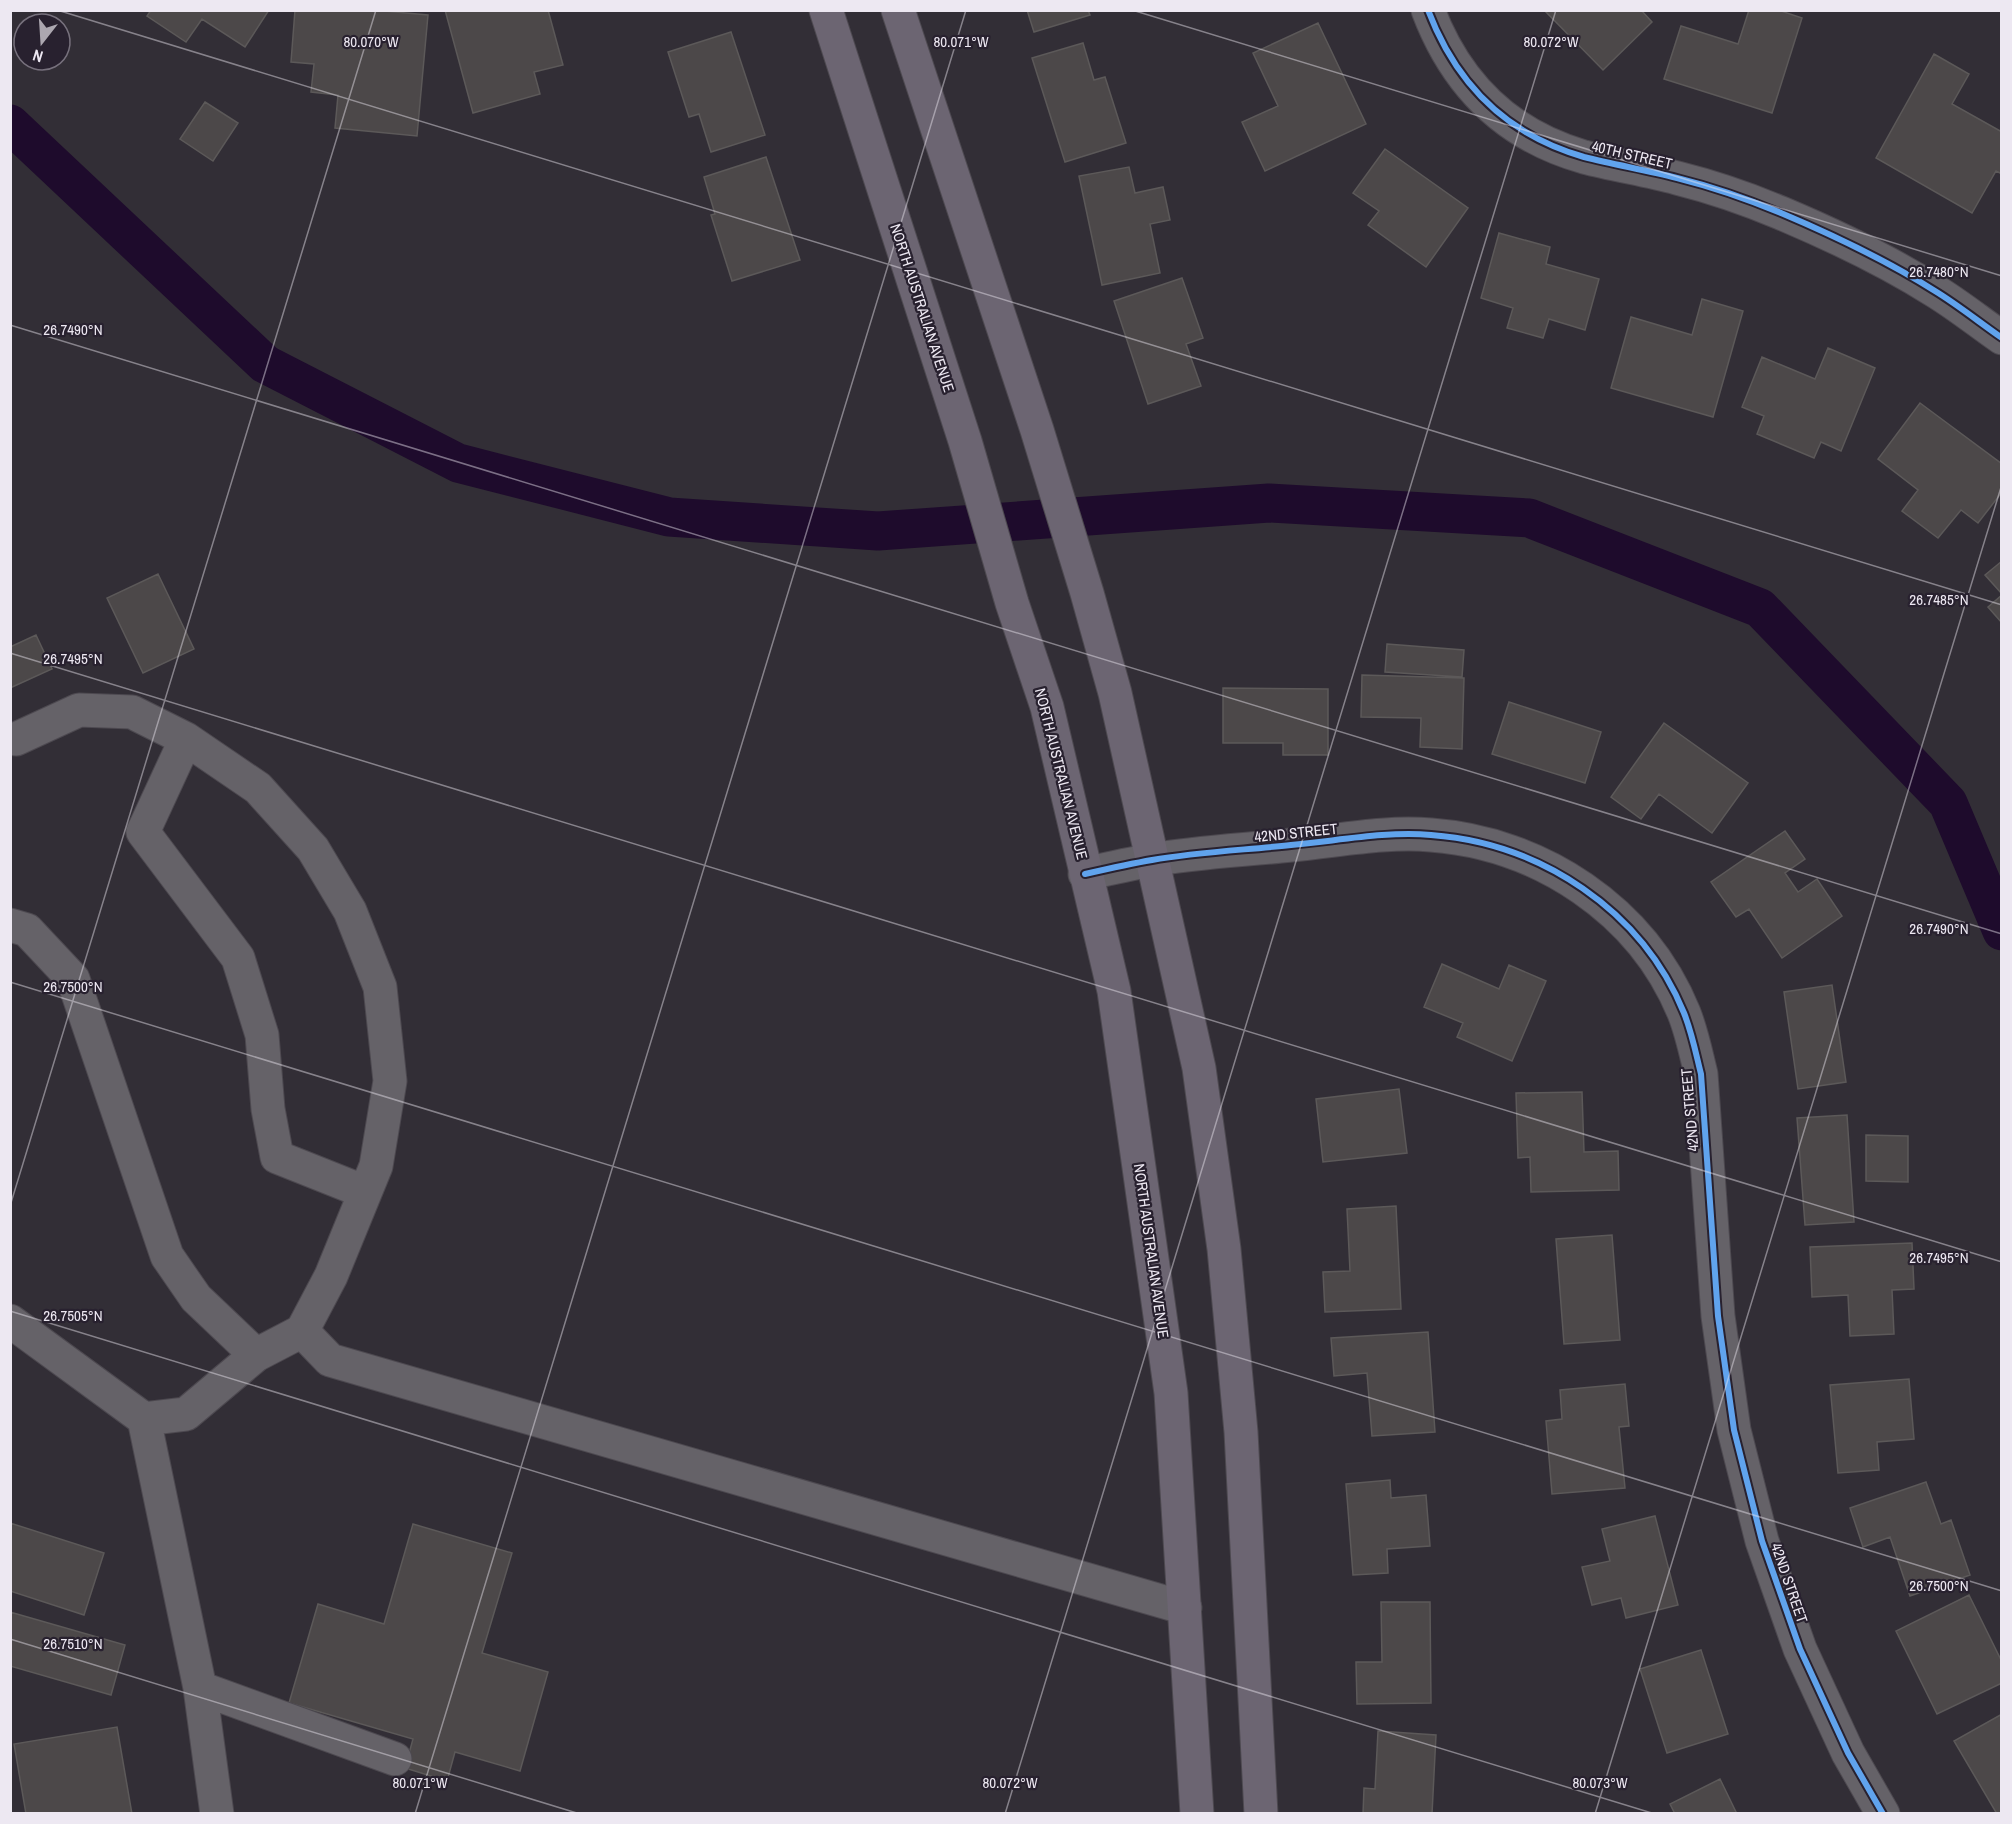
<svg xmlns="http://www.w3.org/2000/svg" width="2012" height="1824" viewBox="0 0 2012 1824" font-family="'Archivo Narrow',sans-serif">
<rect width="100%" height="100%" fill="#322e36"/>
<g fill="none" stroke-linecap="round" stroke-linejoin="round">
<path stroke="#1e0b2c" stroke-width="39" d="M10,124L265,364L458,463L669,517L878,531L1269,503L1529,518L1760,608L1948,803L2002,931"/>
</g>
<path fill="#4c4849" stroke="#5c5959" stroke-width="1.5" d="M151,10H269L245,47L202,19L186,42L147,16Z
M295,10H373L428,15L417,136L335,128L338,95L311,92L314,64L291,62Z
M445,10H548L563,65L534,72L540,94L473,113Z
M1027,10H1088L1090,15L1034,32Z
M1544,10H1641L1652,22L1603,70Z
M1749,10H1778L1802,18L1772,113L1664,79L1681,26L1738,44Z
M1318,23L1366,124L1265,171L1242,122L1278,106L1253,53Z
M731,32L765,135L711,152L699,114L689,117L668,52Z
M1083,43L1094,80L1105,77L1126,143L1065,162L1032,58Z
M1934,54L1969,74L1952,104L2002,132V174L1996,171L1972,213L1876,158Z
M205,102L238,123L213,161L180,139Z
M1385,149L1468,208L1426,267L1368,225L1379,211L1353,193Z
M766,157L800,260L732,281L711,215L715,214L704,177Z
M1129,167L1135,193L1163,187L1170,220L1150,224L1160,273L1102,285L1079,176Z
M1499,233L1550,247L1546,264L1599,279L1585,330L1549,319L1543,338L1507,328L1513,308L1481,298Z
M1182,278L1203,338L1186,344L1201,386L1148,404L1114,301Z
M1702,299L1743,311L1713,417L1611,388L1631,317L1692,335Z
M1828,348L1875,368L1841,451L1821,442L1814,458L1757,434L1764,416L1742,407L1762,357L1815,379Z
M1920,403L2002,464V492L1978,523L1961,510L1938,538L1902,511L1918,490L1878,459Z
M2002,561V594L1985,575Z
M158,574L194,649L143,673L107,598Z
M2002,595V623L1988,607Z
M36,635L52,669L10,688V647Z
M1387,644L1464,650L1462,677L1385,672Z
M1362,675L1464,678L1462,749L1420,747L1421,718L1361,717Z
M1223,688L1328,689V755H1283V743H1223Z
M1509,702L1601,732L1585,783L1492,754Z
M1664,723L1748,783L1712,833L1659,794L1641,819L1611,797Z
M1785,831L1805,859L1785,873L1798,892L1817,879L1842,916L1782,958L1749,909L1736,917L1711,882Z
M1442,964L1499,989L1509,965L1546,981L1512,1061L1457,1037L1463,1023L1424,1007Z
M1832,985L1846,1082L1798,1089L1784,992Z
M1399,1089L1407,1153L1323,1162L1316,1099Z
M1582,1092L1584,1152L1618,1151L1619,1190L1531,1192L1530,1157L1518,1158L1516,1093Z
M1847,1115L1854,1222L1805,1225L1797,1118Z
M1866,1135L1908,1136V1182L1866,1181Z
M1396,1206L1401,1309L1325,1312L1323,1272L1350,1271L1347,1209Z
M1612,1235L1620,1340L1564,1344L1556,1239Z
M1912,1243L1914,1289L1892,1290L1894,1334L1850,1336L1848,1295L1812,1297L1810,1247Z
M1428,1332L1435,1432L1372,1436L1367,1373L1334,1376L1331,1338Z
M1909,1379L1914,1439L1877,1442L1879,1470L1838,1473L1830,1385Z
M1625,1384L1629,1426L1619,1427L1625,1488L1552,1494L1546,1421L1562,1419L1560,1390Z
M1390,1480L1391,1498L1426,1495L1430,1546L1387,1549L1388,1573L1353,1575L1346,1484Z
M1926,1482L1941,1524L1951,1520L1970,1575L1910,1596L1890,1537L1863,1547L1850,1508Z
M1655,1516L1678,1605L1626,1618L1621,1598L1592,1605L1582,1567L1610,1561L1602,1529Z
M10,1523L104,1553L84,1615L10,1591Z
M413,1524L512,1553L482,1653L548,1672L520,1771L455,1752L447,1781L405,1768L413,1739L289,1703L318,1604L384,1624Z
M1969,1595L2002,1662V1683L1937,1714L1896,1631Z
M1381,1602H1430L1431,1703L1357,1704L1356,1662H1382Z
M10,1612L125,1645L111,1695L10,1666Z
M1701,1650L1728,1734L1667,1753L1640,1669Z
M2002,1714V1814H1997L1954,1741Z
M117,1727L132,1814H26L14,1744Z
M1378,1731L1436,1735L1432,1814H1363L1364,1788L1375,1789Z
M1720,1779L1737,1814H1675L1670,1804Z"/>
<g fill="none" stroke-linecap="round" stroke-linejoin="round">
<defs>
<path id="minor" d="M1428,10C1456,84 1507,135 1584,157C1615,165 1647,170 1677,178C1709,186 1750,200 1781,213C1833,235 1886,260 1935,291C1958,305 1979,322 2002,338
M16,739L79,710L132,712L186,739L258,788L313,849L350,911L380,987L390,1081L376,1166L331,1276L302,1331
M186,739L143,832L238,958L262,1035L268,1109L277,1157L365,1192
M1085,874C1107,869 1129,864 1152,860C1197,852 1245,850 1291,845C1337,841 1385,831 1431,835C1540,843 1642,910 1684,1013C1692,1033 1696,1054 1701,1074L1718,1316L1734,1430L1762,1541L1800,1649L1848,1753L1883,1814
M10,925L27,930L73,979L167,1256L196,1298L256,1355L186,1414L144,1419L10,1321
M256,1355L302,1331L330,1360L1185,1608
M144,1419L200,1688L395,1759
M200,1688L217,1814"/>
<path id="major" d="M826,10L965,441L1012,603L1047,707L1114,991L1171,1393L1197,1814
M898,10L1037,430L1087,593L1115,693L1199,1068L1224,1249L1241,1432L1261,1814"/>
</defs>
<use href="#minor" stroke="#4d4950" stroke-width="35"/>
<use href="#major" stroke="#4d4950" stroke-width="35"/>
<use href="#minor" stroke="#656268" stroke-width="33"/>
<use href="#major" stroke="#6c6572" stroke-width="33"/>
<defs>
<path id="cycleway" d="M1428,10C1456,84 1507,135 1584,157C1615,165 1647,170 1677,178C1709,186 1750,200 1781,213C1833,235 1886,260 1935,291C1958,305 1979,322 2002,338
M1085,874C1107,869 1129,864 1152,860C1197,852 1245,850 1291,845C1337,841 1385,831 1431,835C1540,843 1642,910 1684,1013C1692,1033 1696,1054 1701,1074L1718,1316L1734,1430L1762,1541L1800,1649L1848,1753L1883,1814"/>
</defs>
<use href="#cycleway" stroke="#28212f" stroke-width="10"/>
<use href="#cycleway" stroke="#60a3ed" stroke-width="6"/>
</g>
<path fill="none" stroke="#ede8f2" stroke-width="1.5" stroke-opacity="0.45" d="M57,10L2002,605M1132,10L2002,276M10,325L2002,934M10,653L2002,1262M10,982L2002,1591M10,1206L376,10M10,1311L1655,1814M10,1639L580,1814M415,1814L966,10M1005,1814L1556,10M1595,1814L2002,484"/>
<g text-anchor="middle" stroke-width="4.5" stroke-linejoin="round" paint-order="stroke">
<g font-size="15" fill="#ede8f2" stroke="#28212f">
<text transform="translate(1632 155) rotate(13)" y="5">40TH STREET</text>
<text transform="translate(922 308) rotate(72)" y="5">NORTH AUSTRALIAN AVENUE</text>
<text transform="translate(1061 774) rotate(76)" y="5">NORTH AUSTRALIAN AVENUE</text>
<text transform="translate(1296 833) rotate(-6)" y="5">42ND STREET</text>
<text transform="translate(1690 1110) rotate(-95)" y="5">42ND STREET</text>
<text transform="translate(1151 1251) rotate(82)" y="5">NORTH AUSTRALIAN AVENUE</text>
<text transform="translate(1789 1583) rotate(71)" y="5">42ND STREET</text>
</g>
</g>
<g font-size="15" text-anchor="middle" fill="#ede8f2" stroke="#28212f" stroke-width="4.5" stroke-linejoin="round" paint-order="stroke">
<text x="371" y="47">80.070°W</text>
<text x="961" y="47">80.071°W</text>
<text x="1551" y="47">80.072°W</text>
<text x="1939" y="277">26.7480°N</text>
<text x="73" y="335">26.7490°N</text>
<text x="1939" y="605">26.7485°N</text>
<text x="73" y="664">26.7495°N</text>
<text x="1939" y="934">26.7490°N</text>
<text x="73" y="992">26.7500°N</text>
<text x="1939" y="1263">26.7495°N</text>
<text x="73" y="1321">26.7505°N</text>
<text x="1939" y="1591">26.7500°N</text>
<text x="73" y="1649">26.7510°N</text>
<text x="420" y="1788">80.071°W</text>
<text x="1010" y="1788">80.072°W</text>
<text x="1600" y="1788">80.073°W</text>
</g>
<rect width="2012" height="1824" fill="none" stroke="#ede8f2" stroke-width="24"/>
<g transform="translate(42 42) rotate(197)"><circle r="28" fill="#28212f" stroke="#77717d" stroke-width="1.5"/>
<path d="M0-4.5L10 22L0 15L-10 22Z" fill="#aca7b0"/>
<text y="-9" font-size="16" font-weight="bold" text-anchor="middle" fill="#ede8f2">N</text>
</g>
</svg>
